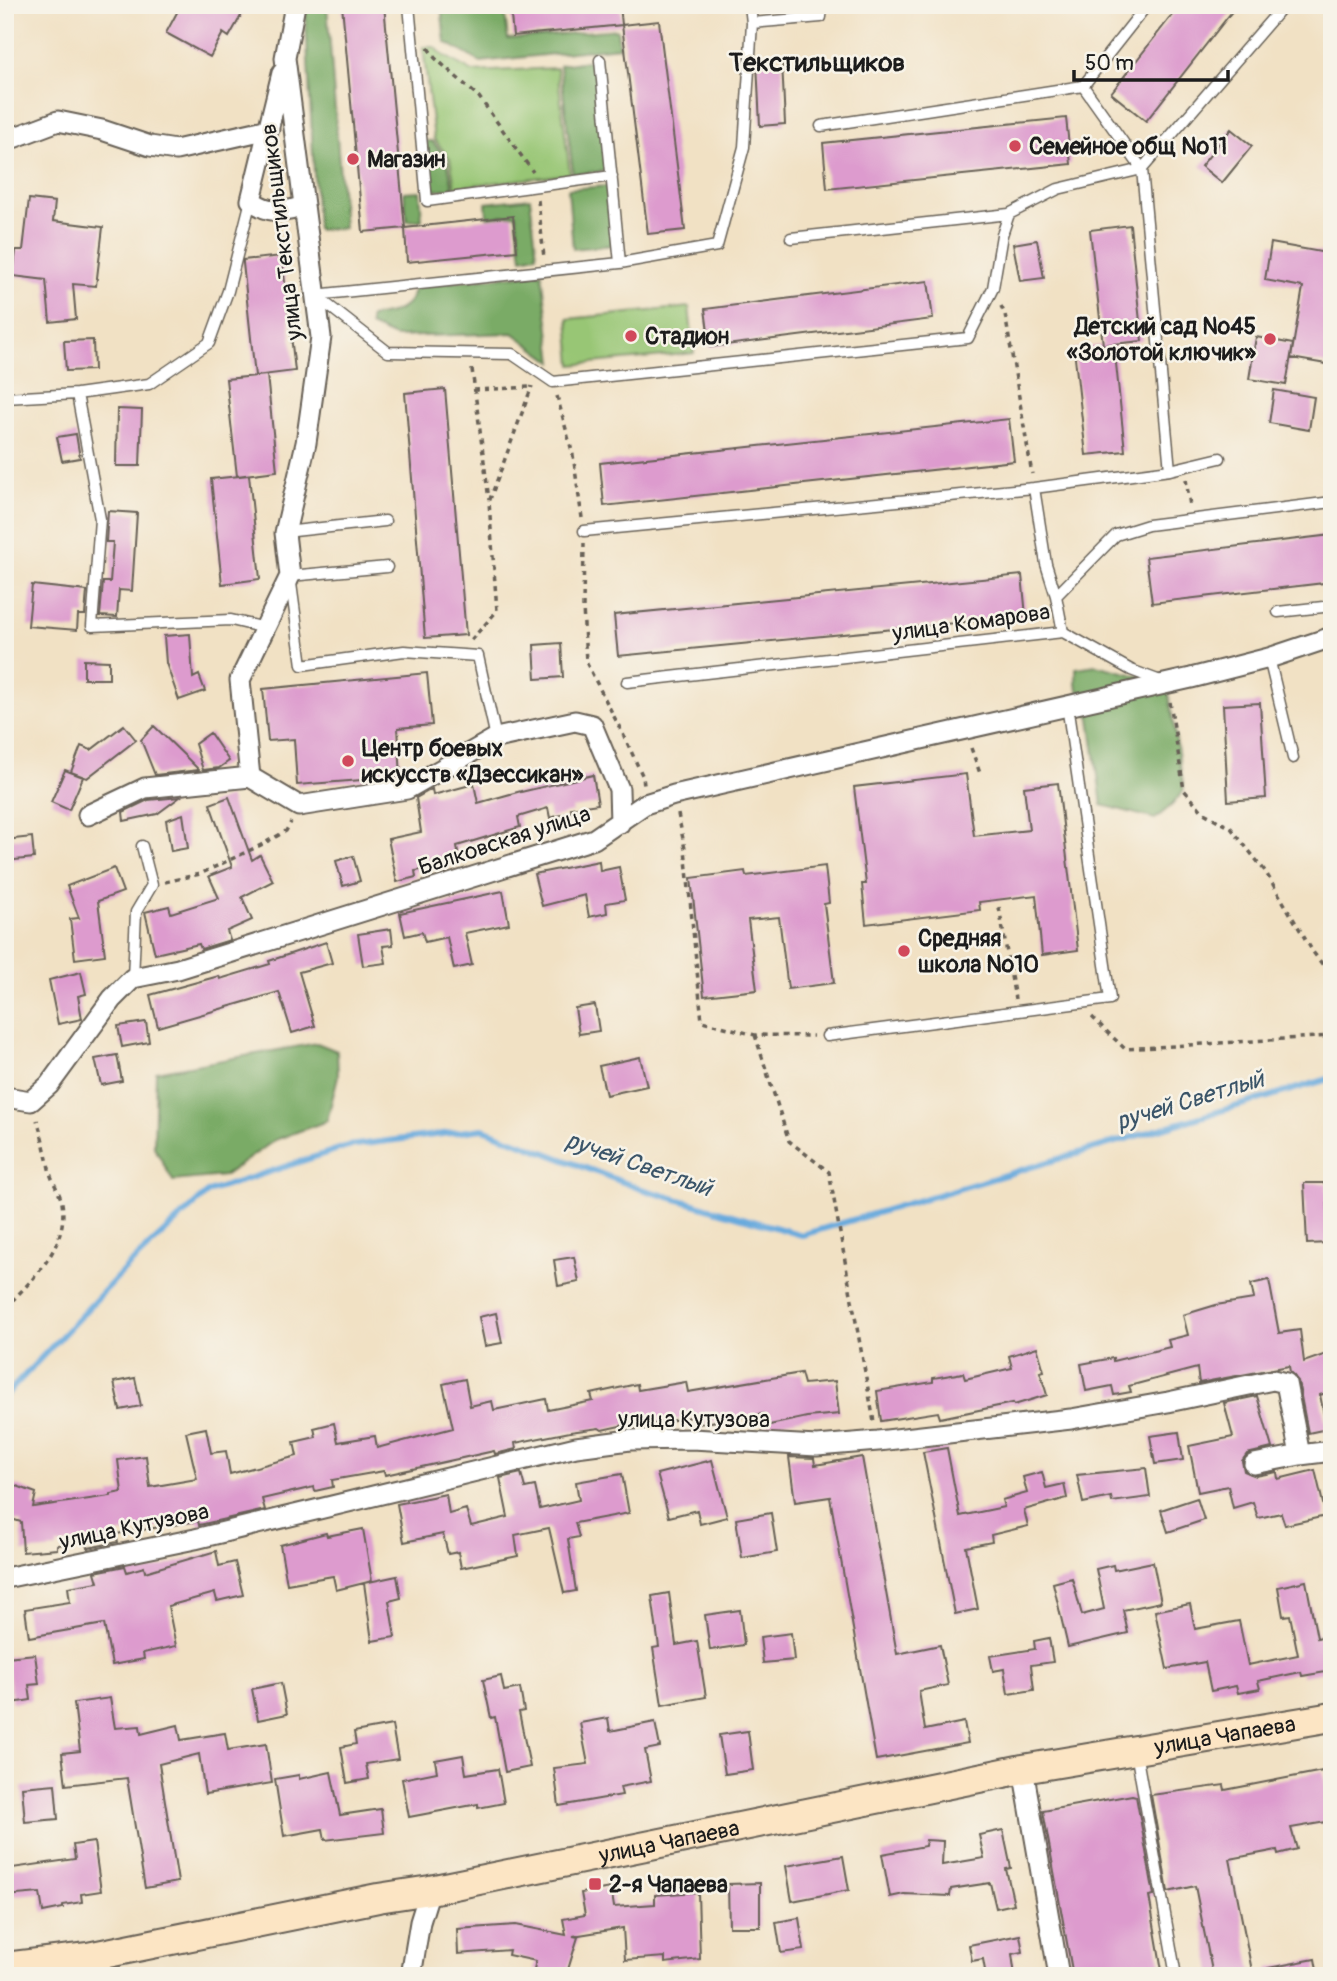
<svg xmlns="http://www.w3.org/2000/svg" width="1337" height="1981" viewBox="0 0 1337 1981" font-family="Pangolin,sans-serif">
<rect width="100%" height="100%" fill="#f7f3e8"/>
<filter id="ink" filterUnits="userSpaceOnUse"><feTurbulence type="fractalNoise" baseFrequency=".0143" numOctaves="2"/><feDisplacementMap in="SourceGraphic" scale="14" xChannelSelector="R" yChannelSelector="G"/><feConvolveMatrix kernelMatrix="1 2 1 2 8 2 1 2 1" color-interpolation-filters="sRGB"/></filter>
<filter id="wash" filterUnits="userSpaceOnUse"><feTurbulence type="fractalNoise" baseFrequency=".00686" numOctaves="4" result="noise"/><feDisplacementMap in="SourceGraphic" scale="28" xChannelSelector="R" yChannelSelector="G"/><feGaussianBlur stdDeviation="1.57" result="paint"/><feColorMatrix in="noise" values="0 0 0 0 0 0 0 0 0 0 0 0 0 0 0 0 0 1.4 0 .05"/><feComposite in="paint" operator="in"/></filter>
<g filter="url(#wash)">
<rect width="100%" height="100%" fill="#f1e1c4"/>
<path fill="#98c674" stroke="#5a7148" stroke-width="2" d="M423,47H435L443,55L473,72L557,68L570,174L455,187L450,159L434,139Z
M689,307L694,353L572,365L568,319Z"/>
<path fill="#7aab66" stroke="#4b6441" stroke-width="2" d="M305,5H327L344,228L317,230Z
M441,5H504L508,39L617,29L619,47L480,62L445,42Z
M594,60L607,171L573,174L560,65Z
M426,141H432L447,159L453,188L431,191Z
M607,186L613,245L573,249L568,189Z
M420,191L422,220L407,221L404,192Z
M530,198L537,255L522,258L516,214L487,217L486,203Z
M542,273L553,362L513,333L395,337L370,326V317C392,314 411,311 415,286Z
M1096,665L1167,683L1184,790L1172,805L1155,819L1102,805L1090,718L1076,685V668Z
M317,1043L337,1051L338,1076L327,1121L275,1140L224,1176L173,1181L154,1147L156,1072Z"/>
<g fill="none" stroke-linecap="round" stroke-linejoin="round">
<path stroke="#69aadd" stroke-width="6" d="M5,1396L125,1269L208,1192L348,1146L483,1129L641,1189L802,1235L1332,1078"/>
</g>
<g id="blocks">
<path fill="#dd9bce" d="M181,5H238L236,11L242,14L229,37L223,33L210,57L166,33Z
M342,5H384L405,228L363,232Z
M510,5H620L622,25L513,36Z
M1180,5H1237L1146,121L1111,93Z
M659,21L685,230L648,234L622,25Z
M782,61L785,124L760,126L757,62Z
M1066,118L1071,164L827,189L823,143Z
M1231,129L1252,146L1222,183L1201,166Z
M29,199L55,202L53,221L103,227L96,286L73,284L76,319L50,322L46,280L13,276L16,250H23Z
M513,216L517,251L407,262L405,228Z
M1130,225L1142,341L1103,345L1090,230Z
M1037,240L1044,278L1020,281L1013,244Z
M1271,243L1332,254V365L1291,358L1303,287L1265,280Z
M282,256L295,371L255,376L243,263V260Z
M928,281L933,319L710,347L705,309Z
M1256,337L1293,344L1286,385L1249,379Z
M93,340L94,370L66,371L64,341Z
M1114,344L1125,451L1086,455L1074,349Z
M267,375L277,471L237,476L226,379Z
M445,389L466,635L425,638L405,393Z
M1274,390L1314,397L1309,430L1269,423Z
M117,409L142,410L140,466H116Z
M1009,419L1014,461L604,506L600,463Z
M76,434L80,458L62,461L57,437Z
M249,475L260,579L222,584L211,479Z
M108,511L137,513L132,591L119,590L117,617L100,616L103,582H110L113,542H106Z
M1332,535V582L1152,603L1146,557Z
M1022,575L1026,616L618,656L614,615Z
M32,585L87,591L85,615H78L77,630L28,626Z
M190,634L193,678L199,675L205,691L179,700L166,663L164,636Z
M561,643L563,677L536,679L534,645Z
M84,660L109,661V679H84Z
M427,673L432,725L398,728L401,777L297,785L294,739L268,741L263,689Z
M1260,703L1266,798L1228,801L1223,705Z
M124,725L136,740L87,778L71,772L81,746L91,750Z
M154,726L187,758L199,770L155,775L141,740Z
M210,733L229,761L219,768L203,770L195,744Z
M65,770L83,777L69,810L51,802Z
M966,774L974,836L1029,830L1024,787L1058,783L1078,950L1042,955L1036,895L979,902L980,910L866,924L862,884H866L854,787Z
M593,775L598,804L571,808L572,812L550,818L548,808L518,817L520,827L457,846L460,864L415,871L416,877L397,882L388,839L421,832L416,798L432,789L433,795L474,784L478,803L521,791V792Z
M180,797L157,814L124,821L123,812L148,800Z
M229,797L252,860L260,855L273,881L242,897L252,920L227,931L230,940L201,949L199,944L155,954L145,912L169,906L171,913L219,898L209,876L232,867L210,804Z
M183,814L188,848L171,851L166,820Z
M32,837L34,858L5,861V840Z
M353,856L360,881L343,886L336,861Z
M599,861L600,871L619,867L625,900L606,903L607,913L589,917L585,895L542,906L534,874Z
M825,866L829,903L824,904L834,983L788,989L779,917L748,920L757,990L704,996L691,878L745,871L746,876Z
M114,868L123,892L98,901L105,955L75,959L70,919L79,918L67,886Z
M503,891L509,924L465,933L472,965L454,969L447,937L425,942L422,932L405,936L400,913Z
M391,929L393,945L383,946L386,963L363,966L358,934Z
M326,942L332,963L299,972L315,1026L292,1033L279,992L158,1027L150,995L219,976L220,979L270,964L269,961Z
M81,972L86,994L78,996L82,1019L58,1024L49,980Z
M595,1005L599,1031L579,1034L575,1008Z
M146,1022L149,1042L122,1047L118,1026Z
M117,1055L122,1081L101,1085L95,1059Z
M640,1057L647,1086L606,1095L599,1066Z
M1304,1183H1327L1329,1243L1307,1244Z
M574,1257L579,1282L558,1286L554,1260Z
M1269,1280L1279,1333L1300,1330L1304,1362L1332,1352V1391L1320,1395L1327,1429L1308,1433L1298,1381L1290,1372L1289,1366L1199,1383L1197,1368L1129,1386L1131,1392L1114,1395L1112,1386L1086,1391L1081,1364L1113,1358V1361L1170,1347L1168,1340L1188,1335L1183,1315L1216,1305L1254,1299L1251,1284Z
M496,1313L502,1343L485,1346L479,1317Z
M1037,1347L1044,1371L1040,1372L1047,1395L1014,1405L1013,1403L940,1418L938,1412L881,1421L877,1391L933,1382V1378L963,1373L965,1379L1012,1368L1009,1356Z
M801,1373L804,1384L835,1381L839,1414L807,1417L765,1426L763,1414L697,1424L696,1416L647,1425V1420L602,1430L599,1428L570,1432L515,1443L516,1449L495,1454L494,1451L385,1475L384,1471L332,1480L333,1487L315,1491L314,1487L262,1499L265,1510L199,1525L198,1521L116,1534L118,1542L88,1548L86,1541L57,1545V1549L23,1552L21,1522L5,1517L14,1485L36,1493L33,1507L111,1496V1494L122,1492L118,1460L146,1456L150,1487L197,1479L186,1432L206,1428L211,1453L226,1451L230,1474L297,1456L294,1442L316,1437L314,1428L334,1423L338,1442L375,1436L377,1448L453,1428L443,1384L465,1379L470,1406L492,1401L494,1410L546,1399L548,1410L593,1401L591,1394L637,1384L638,1390L686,1382L688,1392Z
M135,1378L141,1406L120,1410L114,1382Z
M1257,1396L1272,1448L1247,1454L1242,1461L1244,1471L1256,1476L1277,1472L1278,1479L1315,1470L1326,1516L1285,1525L1281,1513L1258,1518L1253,1502L1233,1508L1228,1486L1198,1492L1189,1446L1233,1437L1224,1403Z
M1179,1432L1183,1460L1155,1464L1150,1436Z
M947,1448L960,1516L1004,1507L1002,1500L1027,1493L1023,1477L1042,1472L1046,1488L1064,1484L1067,1498L1024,1510L1028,1526L991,1535L992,1542L966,1547L978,1609L955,1614L923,1452Z
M789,1457L814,1458L815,1465L862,1457L897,1654L940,1645L948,1685L919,1691L925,1730L964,1722L968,1743L876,1760L830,1497L795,1502Z
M712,1460L727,1517L700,1524L697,1510L669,1517L657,1474Z
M1146,1468L1150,1497L1112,1502L1111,1497L1083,1503L1077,1475Z
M521,1473L525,1488L535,1486L540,1509L579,1500L576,1482L622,1474L629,1513L575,1523L579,1537L568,1539L576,1591L564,1593L549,1528L515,1535L518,1556L461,1568L458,1552L448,1554L443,1534L404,1542L397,1504L446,1494L449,1514L466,1509L471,1526L508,1517L500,1478Z
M1197,1498L1204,1520L1168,1532L1161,1510Z
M771,1513L777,1552L742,1558L736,1519Z
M363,1529L372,1581L336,1590L333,1576L287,1584L280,1545L326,1533L327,1536Z
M216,1551L219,1566L235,1562L243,1595L217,1601L215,1593L168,1606L176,1646L143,1653L144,1659L112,1665L104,1624L29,1637L25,1609L70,1602L68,1587L98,1582L95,1572L125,1566L127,1572L144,1567L145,1572Z
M1153,1562L1161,1602L1123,1610L1128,1633L1068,1647L1053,1583L1072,1578L1082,1615L1104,1609L1096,1569L1113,1565L1114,1570Z
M397,1576L401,1598L389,1601L395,1637L372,1641L364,1583Z
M1306,1581L1317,1638L1332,1635V1671L1302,1676L1301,1672L1258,1681L1260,1689L1238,1693L1236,1686L1211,1691L1205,1662L1167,1669L1155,1611L1190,1604L1195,1629L1239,1621L1248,1665L1298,1655L1290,1615L1283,1616L1278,1587Z
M669,1593L676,1645L697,1641L706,1697L662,1705L653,1648L659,1647L652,1596Z
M740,1610L744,1645L710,1650L705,1615Z
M791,1633L794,1660L763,1663L760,1637Z
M1049,1638L1053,1662L1031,1665L1034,1690L1008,1694L1004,1669L993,1671L990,1656L1035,1649L1034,1641Z
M35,1654L39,1684L29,1685L31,1700L12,1703L7,1657Z
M501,1676L504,1691L520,1688L524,1711L519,1712L530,1767L505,1772L495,1717L491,1718L483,1680Z
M281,1683L287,1714L258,1720L252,1689Z
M110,1698L115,1728L140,1726L141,1734L178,1725L181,1740L225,1733L228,1750L266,1744L272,1783L205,1794L199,1754L159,1764L178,1882L145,1888L127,1778L66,1785L62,1753L80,1751L74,1703Z
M608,1718L610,1731L655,1722L660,1747L645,1750L651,1781L620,1787L622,1795L559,1806L554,1768L588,1764L580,1723Z
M392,1725L398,1759L366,1764L369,1779L347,1783L341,1747L356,1744L354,1732Z
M748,1731L753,1770L725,1774L719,1735Z
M463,1755L466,1774L498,1769L504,1803L478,1808V1804L409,1817L402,1779L437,1772L435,1760Z
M1323,1771L1332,1821L1291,1828L1297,1849L1278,1854L1277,1850L1230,1859L1253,1976H1213L1195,1886L1168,1892L1151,1795L1224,1785L1225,1790Z
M331,1772L340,1815L381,1809L384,1833L325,1840L323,1829L284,1836L275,1779L299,1775V1779Z
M55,1784L58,1819L25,1822L22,1787Z
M1132,1795L1136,1796L1154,1895L1149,1896L1163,1976H1073L1043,1811Z
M1003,1830L1011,1868L1006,1869L1014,1904L996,1908L990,1883L951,1889L950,1896L904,1894L890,1897L882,1854L925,1846L926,1840L943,1841L942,1865L984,1858L979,1835Z
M94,1842L101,1891L81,1894L82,1902L63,1905V1908L43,1912L40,1893L5,1896V1869L75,1859L73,1845Z
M843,1856L849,1890L792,1901L786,1866Z
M760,1883V1927H729L728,1884Z
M611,1888L614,1907L655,1904V1895L698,1892L700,1959L665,1963V1957L625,1960L623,1928L573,1936L578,1937L566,1976L534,1969L536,1961L508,1955L509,1950L458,1954L457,1929L516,1925L566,1935L563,1919L585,1915L581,1893Z
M799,1918L804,1950L781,1953L776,1922Z
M1020,1935L1023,1952L1012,1954L1015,1976H986L983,1959L972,1961L969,1945Z
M1315,1959L1318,1976H1269L1268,1968Z"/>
</g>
</g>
<g filter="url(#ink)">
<use href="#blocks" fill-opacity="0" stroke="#676157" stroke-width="2"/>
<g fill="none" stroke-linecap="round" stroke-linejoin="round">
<defs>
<path id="lane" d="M409,5L427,201L612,176
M750,5L752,23L744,147L717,246L620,263L315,295L388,352L512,354L553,382L968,338L993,288L1002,235L1009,214
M752,23L821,17L822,5
M600,60L620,263
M1083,86L1142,169L1170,470
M821,126L1083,86L1147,5
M251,200L228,291L209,343L149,384L77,394L100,519L92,626L231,620L265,628
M791,238L1009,214L1058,189L1142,169L1284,5
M5,398L77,394
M1034,488L1170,470L1220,458
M584,531L1034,488L1046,564L1056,596L1063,632
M285,532L385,521
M387,567L290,576L302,665L404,651L478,656L496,738
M1056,596L1116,535L1148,525L1332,502
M1278,612L1332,606
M1063,632L1131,670L1163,682
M1269,658L1293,758
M627,682L1063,632
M133,978L136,912L152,885L142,846
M827,1036L1110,999L1067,705
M1136,1752L1176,1976"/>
<path id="street" d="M295,5L285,58L321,337L306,443L285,533L290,576L240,680L250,777L299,806L407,789L496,738L575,721L592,725L619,789L620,823
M282,73L251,200C267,213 286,214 304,205
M5,141L58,121L102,130L150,146L176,150L269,129
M88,815L145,788L250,777
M5,1097L31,1101L49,1085L112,999L133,978L178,969L594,839L645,804L674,795L1191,678L1269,658L1332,637
M1254,1464L1300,1455
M5,1578L195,1539L576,1447L630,1440L692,1439L817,1446L878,1441L1071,1419L1168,1402L1273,1380L1286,1383L1300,1455L1332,1451
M1023,1769L1059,1976
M411,1976L420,1922L430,1890"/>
<g id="secondary">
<path id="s1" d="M5,1967L88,1957L378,1898L430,1890L1023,1769L1332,1717"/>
</g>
</defs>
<use href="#lane" stroke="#676157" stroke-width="13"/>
<use href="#street" stroke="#676157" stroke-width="23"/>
<use href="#secondary" stroke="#676157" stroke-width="32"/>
<path stroke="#676157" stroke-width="3.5" stroke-dasharray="5 5" stroke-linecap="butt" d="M428,48L435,58L479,97L533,172
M538,200L544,258
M1001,306L1005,314L1032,474
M472,369L489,500
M474,390L531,387
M557,396L573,455L582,518
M1186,479L1190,506
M584,543L583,607L586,662L624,736L643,777L644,785
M471,640L497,611L489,502L532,386
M1170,702L1184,790L1204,813L1231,828L1265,871L1313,952L1332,977
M971,748L981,776
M678,814L685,849L702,1021L755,1035L813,1036
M165,882L200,874L261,845L286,831L291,822
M999,907L1015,999
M1092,1017L1125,1049L1332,1036
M755,1035L789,1141L829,1172L874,1422
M5,1308C33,1279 69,1247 62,1203C60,1193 53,1183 50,1173C46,1155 43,1138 37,1120"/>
<use href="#lane" stroke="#fff" stroke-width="10"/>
<use href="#street" stroke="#fff" stroke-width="19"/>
<use href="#secondary" stroke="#fce5c4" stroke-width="28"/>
</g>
</g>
<g fill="#d1495b" stroke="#f7f3e8" stroke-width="2.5">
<circle cx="1015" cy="146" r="7"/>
<circle cx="353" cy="159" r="7"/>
<circle cx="631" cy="336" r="7"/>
<circle cx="1270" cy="339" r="7"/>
<circle cx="348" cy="761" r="7"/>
<circle cx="904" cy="951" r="7"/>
<rect x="588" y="1877" width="14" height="14" rx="3.5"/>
</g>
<g text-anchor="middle" stroke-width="5" stroke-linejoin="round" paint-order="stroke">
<g font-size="23" font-weight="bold" fill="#1c1c1c" stroke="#f7f3e8" text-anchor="start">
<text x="1029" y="154">Семейное общ №11</text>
<text x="367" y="167">Магазин</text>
<text x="1256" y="334" text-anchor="end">Детский сад №45<tspan x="1256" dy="26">«Золотой ключик»</tspan></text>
<text x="645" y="344">Стадион</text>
<text x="362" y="756">Центр боевых<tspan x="362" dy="26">искусств «Дзессикан»</tspan></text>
<text x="918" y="946">Средняя<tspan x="918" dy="26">школа №10</tspan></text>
<text x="609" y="1892">2-я Чапаева</text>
</g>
<g font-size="23" fill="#1c1c1c" stroke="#f7f3e8">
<text transform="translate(281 232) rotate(-97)" y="8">улица Текстильщиков</text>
<text transform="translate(971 622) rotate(-8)" y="8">улица Комарова</text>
<text transform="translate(504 840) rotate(-18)" y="8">Балковская улица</text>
<text x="694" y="1427">улица Кутузова</text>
<text transform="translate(134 1526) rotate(-12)" y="8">улица Кутузова</text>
<text dy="8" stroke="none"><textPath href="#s1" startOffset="1242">улица Чапаева</textPath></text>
<text dy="8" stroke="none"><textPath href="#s1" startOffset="676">улица Чапаева</textPath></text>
</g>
<g font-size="24" font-style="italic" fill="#3b5569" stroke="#f7f3e8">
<text transform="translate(1190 1100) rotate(-17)" y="8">ручей Светлый</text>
<text transform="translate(639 1164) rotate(19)" y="8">ручей Светлый</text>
</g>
<g font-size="26" font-weight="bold" fill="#1c1c1c" stroke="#f7f3e8">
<text x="817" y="71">Текстильщиков</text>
</g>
</g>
<rect width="1337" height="1981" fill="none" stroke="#f7f3e8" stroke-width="28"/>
<path d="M1074 70v10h154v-10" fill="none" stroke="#1c1c1c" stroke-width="3.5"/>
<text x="1085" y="70" font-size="21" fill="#1c1c1c" stroke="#f7f3e8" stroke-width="5" paint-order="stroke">50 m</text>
</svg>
